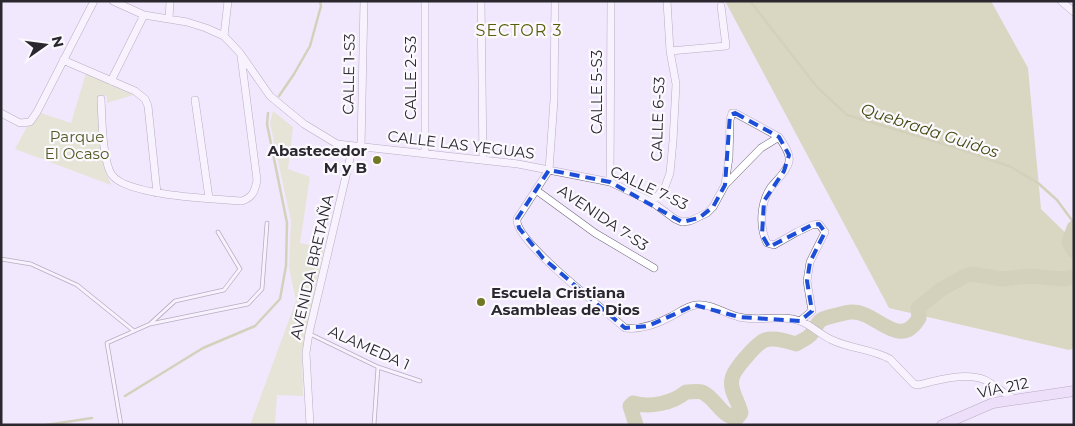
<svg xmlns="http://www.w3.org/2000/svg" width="1075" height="426" viewBox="0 0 1075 426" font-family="Montserrat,sans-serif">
<rect width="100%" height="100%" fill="#f2e8fd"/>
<path fill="#d7dfa8" d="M86,73L133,95L107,103V96L99,95L103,165L111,185L15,149L28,125L34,122L41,113L71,123Z
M273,111L293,127L288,169L310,177L300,243L324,248L302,352L303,396L277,395L275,425H250L296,301L289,268L291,221L270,123Z"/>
<path fill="#bac378" d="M725,1H991L1028,68L1041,209L1074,241V348L1069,350L889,308Z"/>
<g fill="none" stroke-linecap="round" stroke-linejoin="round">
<path stroke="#aeb76c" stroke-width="2.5" d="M750,1L817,87L847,115L960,149L1011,167L1038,183L1057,200L1074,223
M279,96L294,74L310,46L321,6L320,1
M125,396L203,348L255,326L280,299L286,266L287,223L267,124L268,113
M46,425L92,418"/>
<path stroke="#aeb76c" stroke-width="15" d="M1074,228L1069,242L1074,251
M636,425L630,406L633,403C650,408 673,403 686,392C691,392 698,391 702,392C716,398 721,417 737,418L741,413C739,402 729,390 732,379C733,370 757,343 765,340C775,337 787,341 796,344C801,341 809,338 812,333C815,328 817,323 821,320C823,318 848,312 851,312C876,310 899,352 919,318L918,308L940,290L965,276L971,274L1003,279L1029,276L1063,279L1074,277"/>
<defs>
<path id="lane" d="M1,259L31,264L77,285L134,331
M151,323L175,301L224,290L240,269L218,232
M310,334L378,367L420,381
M121,425L107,343L150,324L248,304L262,289L267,223
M374,425L378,367"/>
<path id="street" d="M113,1L144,15L187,22L206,28L224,36L240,53L270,96L304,124L337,144L518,164L610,182L652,202L675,219L682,222L690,221L707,213L713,207L725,185L761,148L779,137C783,144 791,153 789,162C787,171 777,180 771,187C760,203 759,227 767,243L774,245L797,232L812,225L819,224L825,232L810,262L807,281L812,311L800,321
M425,1V154
M481,1L483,160
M555,1L554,100L549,170L517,219C514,241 606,311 625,328C642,330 657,324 672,316C680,312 687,306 696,305C711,303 725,314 739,317C759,322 781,314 800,321C811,325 821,335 832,340C851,349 872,349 890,359L914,384L918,385C938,380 965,372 985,380C995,385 1004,394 1015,399
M1061,1L1074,12
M169,19L170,1
M224,36L228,1
M670,51L726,46L721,6
M63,60L135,91L145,99L148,106L157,193
M111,81L144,15
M101,99C102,116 102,161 112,175C127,196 216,199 242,201C253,197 255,191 257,180L241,56
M195,100L209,198
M1,113L20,123L30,122L37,112L94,1
M361,147L364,1
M610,182L611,1
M725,184L729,158L730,120L732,113H735L779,137
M536,190L595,233L654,268
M652,202L665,187L670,173L673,141L676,84L670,51L667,1
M310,425L306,353L309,333L353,146"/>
<path id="secondary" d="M942,425L993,403L1074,391"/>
</defs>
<use href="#lane" stroke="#6f6779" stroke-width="4.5"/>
<use href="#street" stroke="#6f6779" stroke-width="8"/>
<use href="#secondary" stroke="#6f6779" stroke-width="11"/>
<use href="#lane" stroke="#fff" stroke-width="3"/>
<use href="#street" stroke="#fff" stroke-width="7"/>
<use href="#secondary" stroke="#e6d4f6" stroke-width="10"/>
</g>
<path d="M0 0H1075V426H0ZM735,113L779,137L789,155L784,171L764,201L762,235L769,247L812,225L819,224L825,232L810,262L807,281L812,311L800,321L739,317L695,305L648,326L625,328L543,258L519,228L517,219L549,170L610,182L682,222L699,218L713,207L725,185L730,115Z" fill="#f2e8fd" fill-opacity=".55" fill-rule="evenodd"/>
<path fill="none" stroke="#1d4ed8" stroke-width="4" stroke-dasharray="10 6" stroke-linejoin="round" d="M735,113L779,137L789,155L784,171L764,201L762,235L769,247L812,225L819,224L825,232L810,262L807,281L812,311L800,321L739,317L695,305L648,326L625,328L543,258L519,228L517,219L549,170L610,182L682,222L699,218L713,207L725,185L730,115Z"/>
<g fill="#707823" stroke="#fbf9fe" stroke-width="2">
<circle cx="377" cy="160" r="5"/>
<circle cx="481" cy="302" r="5"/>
</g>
<g text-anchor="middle" stroke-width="4.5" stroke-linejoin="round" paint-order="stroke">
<g font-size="15" fill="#2b272f" stroke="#fbf9fe">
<text transform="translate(349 74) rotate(-89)" y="5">CALLE 1-S3</text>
<text transform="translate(411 78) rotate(-90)" y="5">CALLE 2-S3</text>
<text transform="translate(597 92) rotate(-90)" y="5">CALLE 5-S3</text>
<text transform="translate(658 119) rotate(-88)" y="5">CALLE 6-S3</text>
<text transform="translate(461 145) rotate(7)" y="5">CALLE LAS YEGUAS</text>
<text transform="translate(649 188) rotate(25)" y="5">CALLE 7-S3</text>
<text transform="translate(603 218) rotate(34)" y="5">AVENIDA 7-S3</text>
<text transform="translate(312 267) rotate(-77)" y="5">AVENIDA BRETAÑA</text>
<text transform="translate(369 348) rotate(24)" y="5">ALAMEDA 1</text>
<text transform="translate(1003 388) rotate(-12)" y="5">VÍA 212</text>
</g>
<g font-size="15" fill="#535922" stroke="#fbf9fe">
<text x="77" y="142">Parque<tspan x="77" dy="17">El Ocaso</tspan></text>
</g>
<g font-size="15" font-weight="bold" fill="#2b272f" stroke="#fbf9fe" text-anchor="end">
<text x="367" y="156">Abastecedor<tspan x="367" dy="17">M y B</tspan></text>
<text x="491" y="298" text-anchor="start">Escuela Cristiana<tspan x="491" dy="17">Asambleas de Dios</tspan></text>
</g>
<g font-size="16" letter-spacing="1" fill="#575d08" stroke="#fbf9fe">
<text x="519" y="36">SECTOR 3</text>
</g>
<g font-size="16" font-style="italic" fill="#43490f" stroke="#fbf9fe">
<text transform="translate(930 130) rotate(18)" y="6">Quebrada Guidos</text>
</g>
</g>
<rect width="1075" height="426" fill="none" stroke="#2b272f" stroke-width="5"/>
<g transform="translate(45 45) rotate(76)" stroke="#fbf9fe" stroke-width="4" paint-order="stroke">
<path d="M0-4L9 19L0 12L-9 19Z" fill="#2b272f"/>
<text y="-8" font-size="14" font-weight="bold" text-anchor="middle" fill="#2b272f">N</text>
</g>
</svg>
